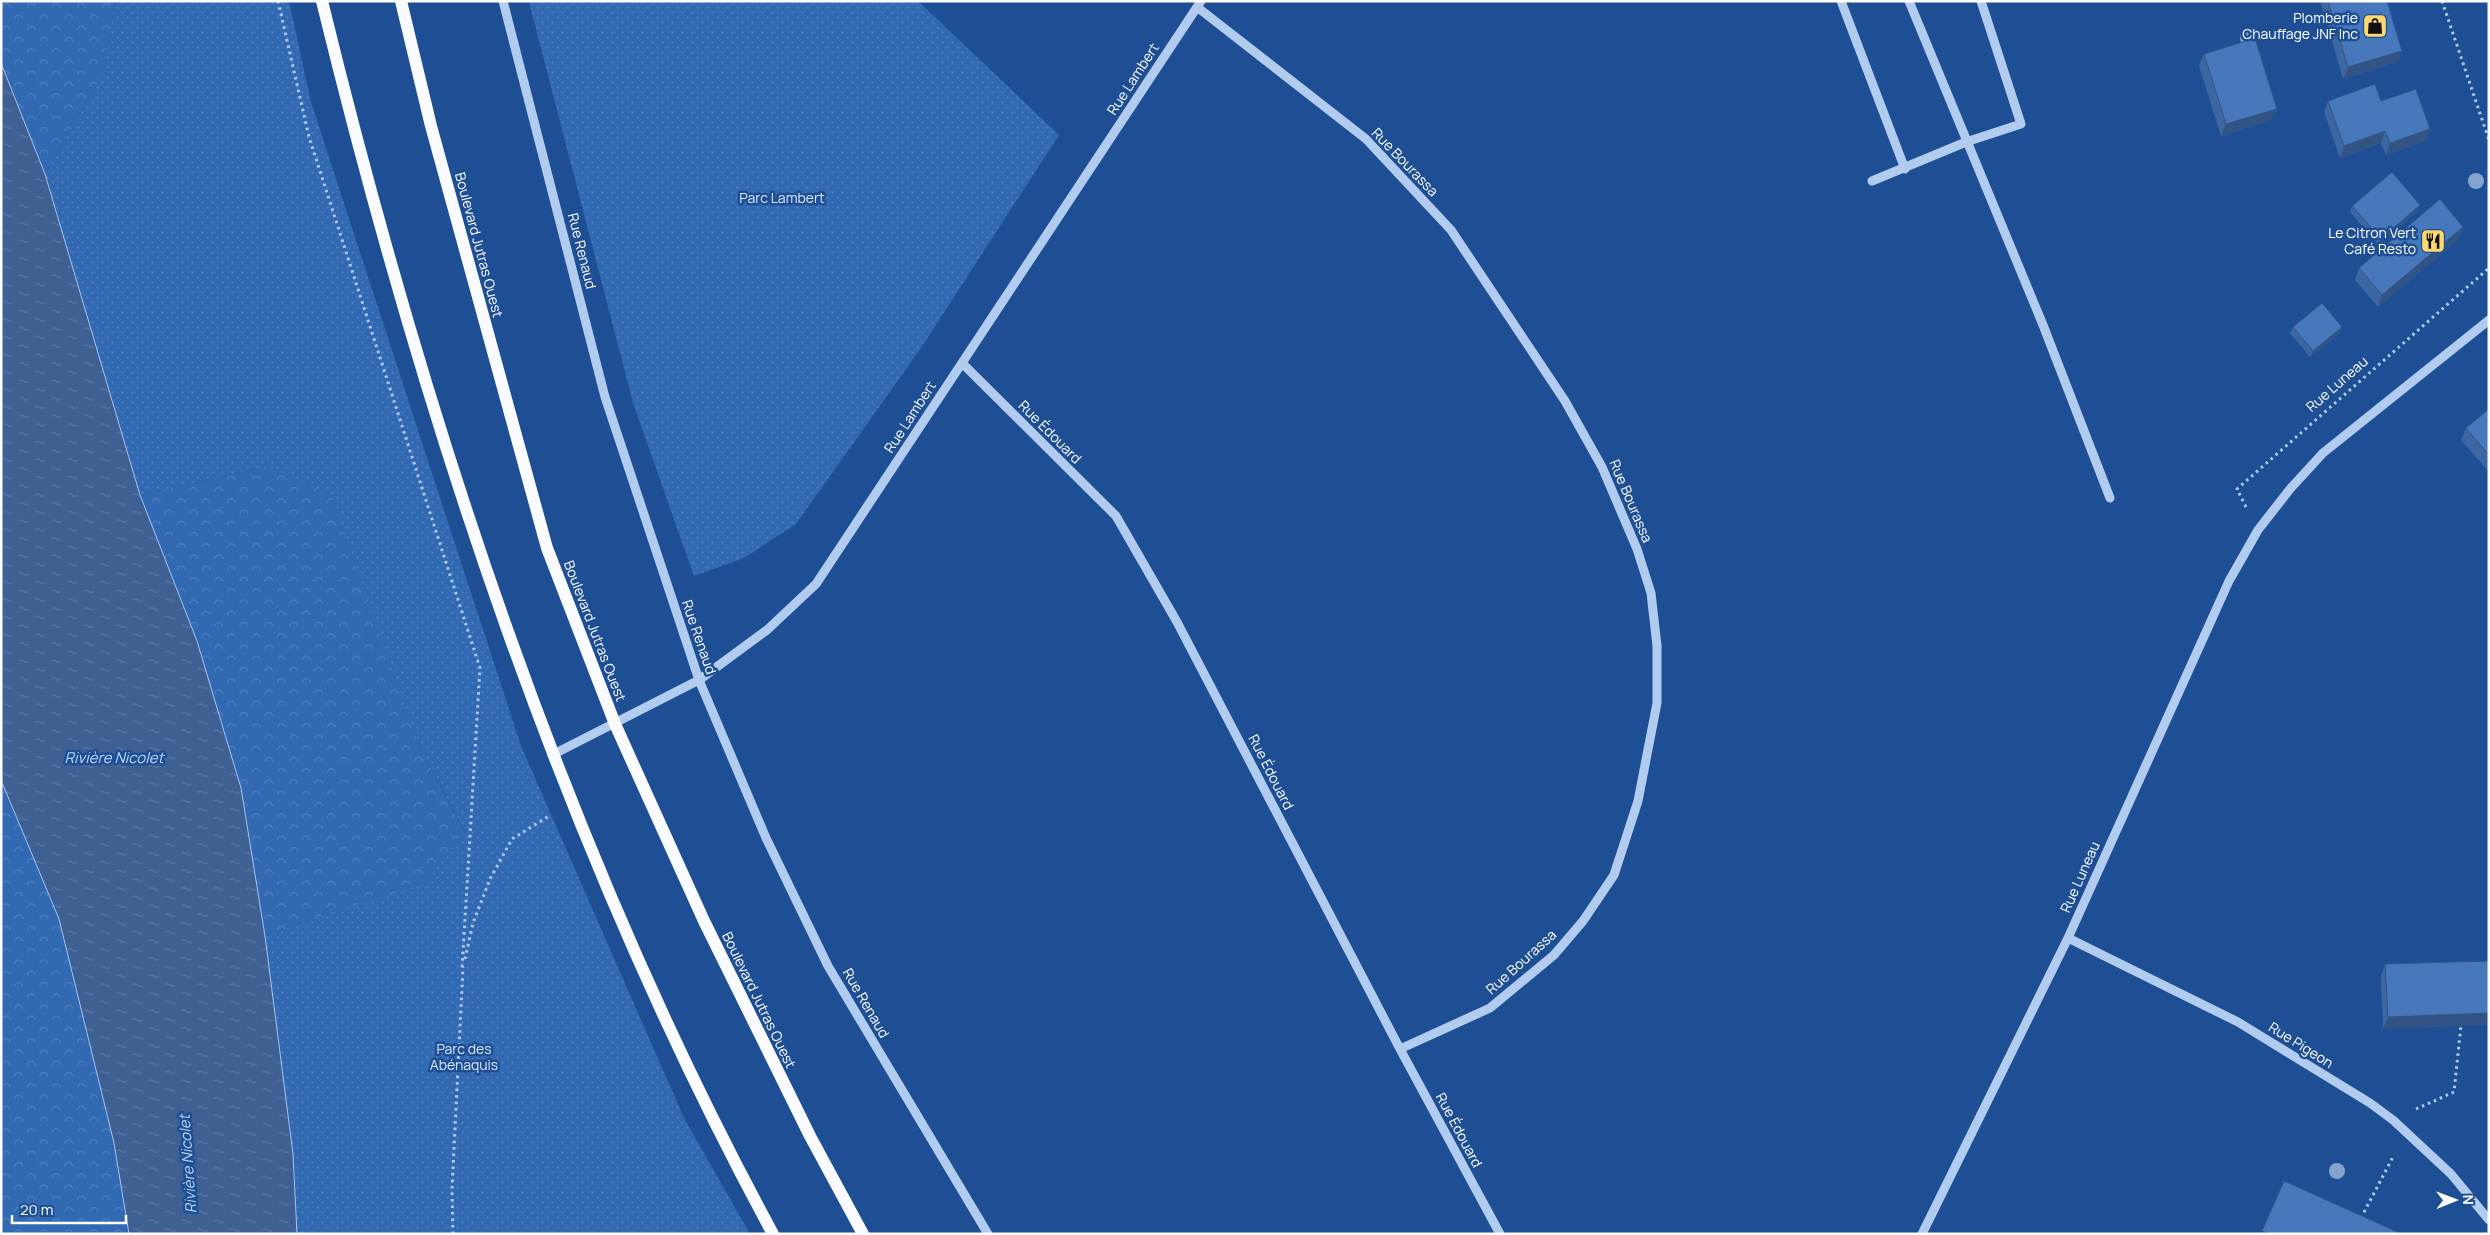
<svg xmlns="http://www.w3.org/2000/svg" width="2490" height="1235" viewBox="0 0 2490 1235" font-family="Manrope,sans-serif">
<defs>
<pattern id="grass-dots" width="8" height="8" patternUnits="userSpaceOnUse" patternTransform="scale(1.25)"><rect width="8" height="8" fill="#3269b3"/><path d="M2 2h.1M6 6h.1" fill="none" stroke="#5180be" stroke-width="1.8" stroke-linecap="round"/></pattern>
<pattern id="forest-crowns" width="20" height="18" patternUnits="userSpaceOnUse" patternTransform="scale(1.25)"><rect width="20" height="18" fill="#3269b3"/><path d="M2 6a3 3 0 1 1 6 0M12 15a3 3 0 1 1 6 0" fill="none" stroke="#5180be"/></pattern>
<pattern id="water-ripples" width="26" height="14" patternUnits="userSpaceOnUse" patternTransform="scale(1.25)"><rect width="26" height="14" fill="#3e6093"/><path d="M2 4q2-2 4 0t4 0M15 11q2-2 4 0t4 0" fill="none" stroke="#5b78a3"/></pattern>
</defs>
<rect width="100%" height="100%" fill="#1e4f95"/>
<path fill="url(#grass-dots)" d="M115,1H289L311,102L521,746L684,1118L750,1234H297L293,1154L265,936L323,915L464,831L417,740L269,466L140,495L45,174L103,75Z
M532,1H918L1059,135L921,348L796,524L744,558L694,576L633,403L529,2Z"/>
<path fill="url(#forest-crowns)" d="M1,1H115L103,75L45,174L1,63Z
M269,466L332,496L417,740L464,832L423,885L323,915L265,936L241,788L197,641L140,495Z
M1,780L59,919L114,1143L129,1234H1Z"/>
<path fill="url(#water-ripples)" stroke="#a5c6f0" d="M1,63L45,174L140,495L197,641L241,788L265,936L293,1154L297,1234H129L114,1143L59,919L1,780Z"/>
<g fill="none" stroke-linecap="round" stroke-linejoin="round">
<path stroke="#b2ccef" stroke-width="3" stroke-dasharray="2.5 4" stroke-linecap="butt" d="M278,1L309,137L480,668L462,969
M2442,1L2489,140
M2246,507L2237,489L2489,268
M465,959L473,923L490,879L512,839L549,816
M2416,1109L2454,1092L2461,1025
M2361,1218L2394,1155
M453,1234L452,1189L463,967"/>
<path stroke="#b2ccef" stroke-width="9" d="M503,1L605,397L699,680L766,838L828,966L988,1234
M1841,1L1905,169
M1909,1L2043,325L2110,498
M1197,7L1366,139L1451,230L1565,401L1602,467L1637,549L1651,593L1657,646V703L1638,801L1614,875L1583,921L1554,955L1490,1008L1400,1049
M1872,181L1966,142L2021,124L1981,1
M962,363L1116,516L1177,622L1400,1049L1500,1234
M552,755L699,680L767,630L816,584L1201,1
M2068,938L2238,1022L2370,1103L2393,1120L2451,1174L2489,1220
M1922,1234L2068,938L2229,581L2258,530L2290,489L2323,453L2489,320"/>
<path stroke="#f9fbff" stroke-width="12" d="M322,1C425,423 565,851 773,1234
M401,1L431,126L547,548L615,724L704,921L810,1136L863,1234"/>
</g>
<g fill="#84a3cd">
<circle cx="2248" cy="38" r="8"/>
<circle cx="2476" cy="181" r="8"/>
<circle cx="2337" cy="1171" r="8"/>
</g>
<path fill="#3d67a2" d="M2320,1H2387L2397,62L2343,79Z
M2204,54L2272,120L2221,136L2199,66Z
M2328,101H2381L2426,141L2386,155L2381,143L2340,158L2324,112Z
M2352,206L2418,211L2378,245L2350,212Z
M2463,227L2459,239L2378,307L2355,280L2359,268Z
M2293,327H2342L2340,333L2310,357L2290,333Z
M2489,409V472L2461,440L2466,428Z
M2489,961L2383,1029L2381,976L2385,964Z
M2284,1181L2402,1234H2261Z"/>
<path fill="#325484" d="M2402,51L2397,62L2343,79L2348,67Z
M2277,109L2272,120L2221,136L2226,124Z
M2430,129L2426,141L2386,155L2390,143Z
M2385,131L2381,143L2340,158L2344,146Z
M2420,205L2418,211L2378,245L2381,239Z
M2463,227L2459,239L2378,307L2382,295Z
M2342,327L2340,333L2310,357L2313,351Z
M2489,1013V1025L2383,1029L2388,1017Z"/>
<path fill="#4778bc" stroke="#325484" d="M2328,1H2387L2402,51L2348,67Z
M2255,38L2277,109L2226,124L2204,54Z
M2375,84L2381,101L2416,89L2430,129L2390,143L2385,131L2344,146L2328,101Z
M2392,172L2420,205L2381,239L2352,206Z
M2440,199L2463,227L2382,295L2359,268Z
M2322,303L2342,327L2313,351L2293,327Z
M2489,409V455L2466,428Z
M2489,961V1013L2388,1017L2385,964Z
M2284,1181L2402,1234H2269L2262,1231Z"/>
<defs>
<symbol id="shop-square" viewBox="-11 -11 22 22"><rect x="-9" y="-9" width="18" height="18" rx="4" fill="#fdd871" stroke="#1e4f95"/><path d="M-5-2.5h2.3a2.7 3.5 0 0 1 5.4 0H5L5.5 6h-11ZM-1.5-2.5h3a1.5 2.3 0 0 0-3 0Z" fill="#111"/></symbol>
<symbol id="restaurant-square" viewBox="-11 -11 22 22"><rect x="-9" y="-9" width="18" height="18" rx="4" fill="#fdd871" stroke="#1e4f95"/><path d="M-5-6h1v4h1v-4h1v4h1v-4h1v5L-1.5 .5V6h-2V.5L-5-1ZM5-6V6H3V1.5H1.5Q1.5-4 5-6Z" fill="#111"/></symbol>
</defs>
<g fill-rule="evenodd">
<use href="#shop-square" x="2361" y="12" width="28" height="28"/>
<use href="#restaurant-square" x="2419" y="227" width="28" height="28"/>
</g>
<g text-anchor="middle" stroke-width="5" stroke-linejoin="round" paint-order="stroke">
<g font-size="14" fill="#fff" stroke="#1e4f95" text-anchor="end">
<text x="2358" y="23">Plomberie<tspan x="2358" dy="16">Chauffage JNF Inc</tspan></text>
<text x="2416" y="238">Le Citron Vert<tspan x="2416" dy="16">Café Resto</tspan></text>
</g>
<g font-size="14" fill="#fff" stroke="#1e4f95">
<text transform="translate(1133 79) rotate(-57)" y="5">Rue Lambert</text>
<text transform="translate(1405 162) rotate(46)" y="5">Rue Bourassa</text>
<text transform="translate(479 245) rotate(75)" y="5">Boulevard Jutras Ouest</text>
<text transform="translate(582 251) rotate(76)" y="5">Rue Renaud</text>
<text transform="translate(2337 384) rotate(-41)" y="5">Rue Luneau</text>
<text transform="translate(910 417) rotate(-57)" y="5">Rue Lambert</text>
<text transform="translate(1050 432) rotate(45)" y="5">Rue Édouard</text>
<text transform="translate(1631 501) rotate(67)" y="5">Rue Bourassa</text>
<text transform="translate(595 631) rotate(69)" y="5">Boulevard Jutras Ouest</text>
<text transform="translate(699 637) rotate(71)" y="5">Rue Renaud</text>
<text transform="translate(1271 772) rotate(63)" y="5">Rue Édouard</text>
<text transform="translate(2080 877) rotate(-66)" y="5">Rue Luneau</text>
<text transform="translate(1521 962) rotate(-42)" y="5">Rue Bourassa</text>
<text transform="translate(759 1000) rotate(64)" y="5">Boulevard Jutras Ouest</text>
<text transform="translate(866 1003) rotate(60)" y="5">Rue Renaud</text>
<text transform="translate(2301 1045) rotate(32)" y="5">Rue Pigeon</text>
<text transform="translate(1459 1130) rotate(62)" y="5">Rue Édouard</text>
</g>
<g font-size="14" fill="#d8e7fa" stroke="#1e4f95">
<text x="782" y="203">Parc Lambert</text>
<text x="464" y="1054">Parc des<tspan x="464" dy="16">Abénaquis</tspan></text>
</g>
<g font-size="15" font-style="italic" fill="#bed6f5" stroke="#1e4f95">
<text x="114" y="763">Rivière Nicolet</text>
<text transform="translate(188 1164) rotate(-94)" y="5">Rivière Nicolet</text>
</g>
</g>
<rect width="2490" height="1235" fill="none" stroke="#ffffff" stroke-width="5"/>
<g transform="translate(2455 1200) rotate(89)" stroke="#1e4f95" stroke-width="4" paint-order="stroke">
<path d="M0-4L9 19L0 12L-9 19Z" fill="#ffffff"/>
<text y="-8" font-size="14" font-weight="bold" text-anchor="middle" fill="#ffffff">N</text>
</g>
<path d="M12 1215v8h114v-8" fill="none" stroke="#ffffff" stroke-width="2.5"/>
<text x="20" y="1215" font-size="15" fill="#ffffff" stroke="#1e4f95" stroke-width="4" paint-order="stroke">20 m</text>
</svg>
